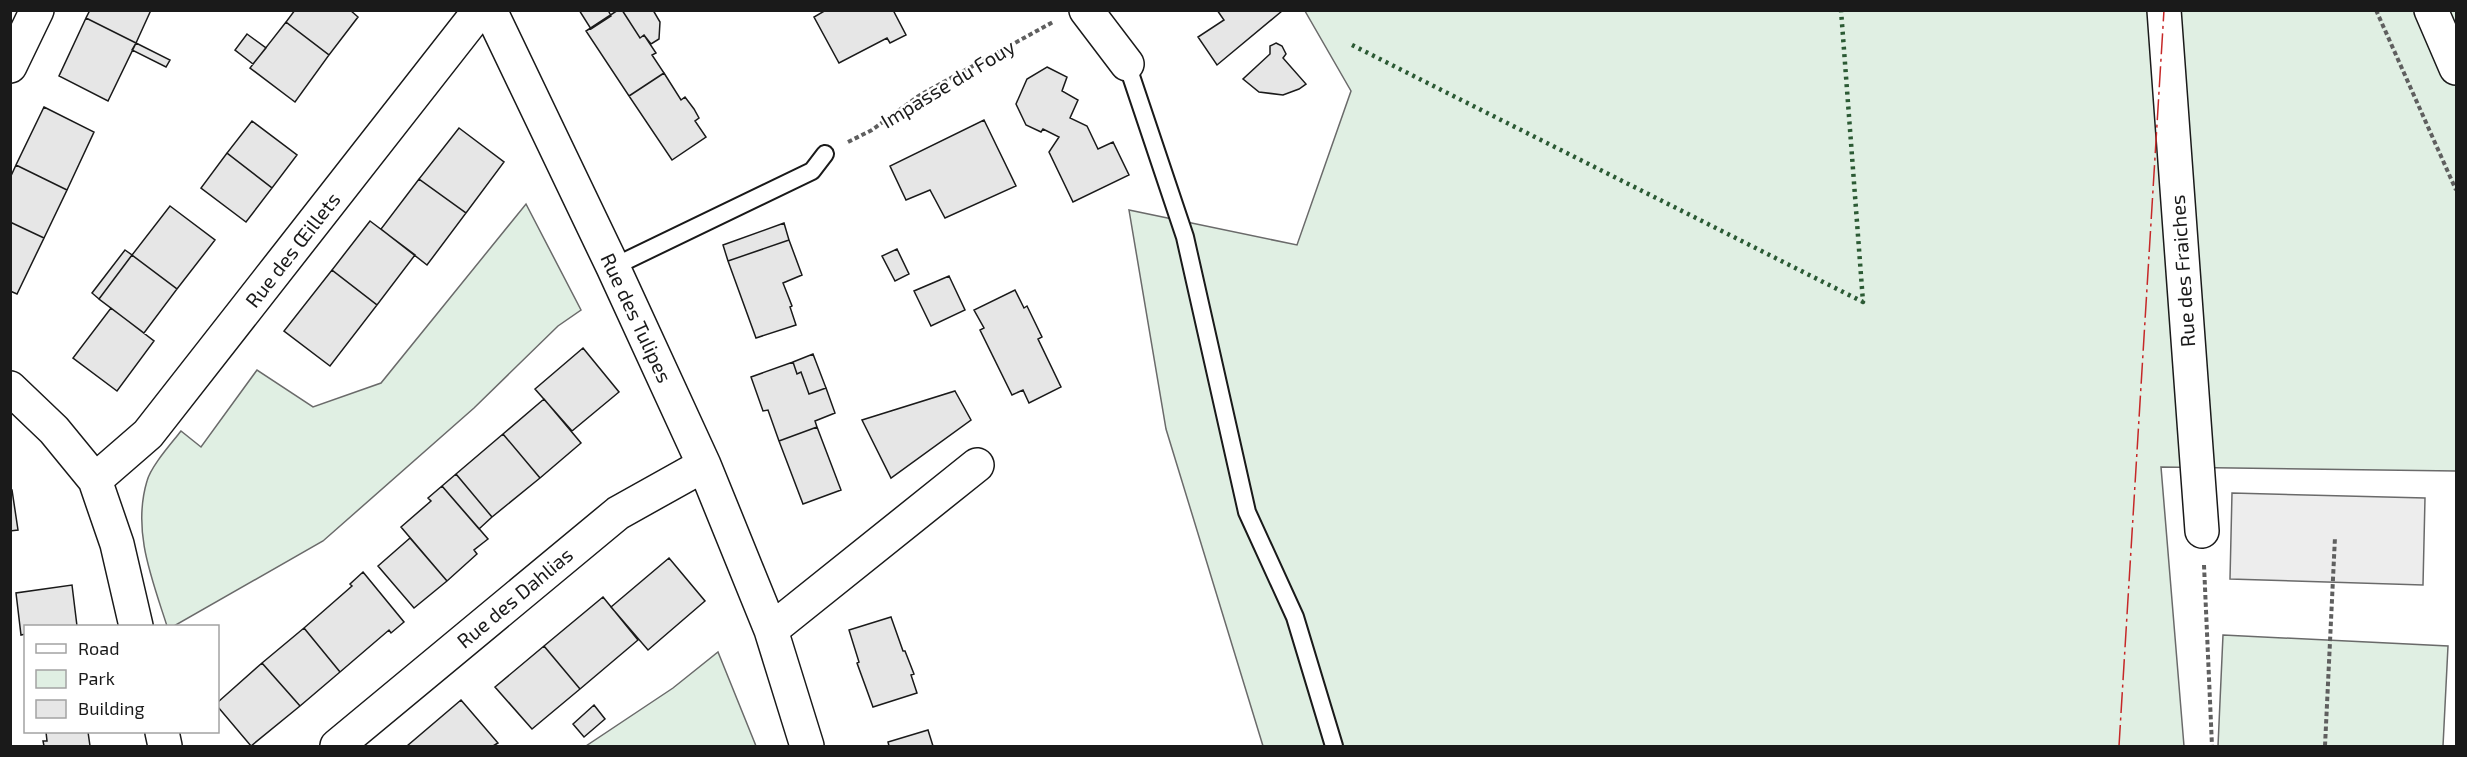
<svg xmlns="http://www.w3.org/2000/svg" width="2467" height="757" viewBox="0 0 2467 757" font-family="'Exo 2',sans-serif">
<rect width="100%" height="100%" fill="#fff"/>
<path fill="#e0efe3" stroke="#6a6a6a" stroke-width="1.5" d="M1305,11H2456V471L2161,467L2184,746H1263L1166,429L1129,210L1297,245L1351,91Z
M526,204L581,310L558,326L474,408L323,541L174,626H167C152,579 132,531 147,481C151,466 171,444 181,431L201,447L257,370L313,407L381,383Z
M2223,635L2448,646L2443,746H2218Z
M718,652L756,746H586L673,688Z"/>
<path fill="#ededed" stroke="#6a6a6a" stroke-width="1.5" d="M2232,493L2425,498L2423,585L2230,579Z"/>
<path fill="#e6e6e6" stroke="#1a1a1a" stroke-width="1.5" d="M90,10H151L136,43L86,18Z
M295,10H350L358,17L329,55L286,22Z
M579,10H608L611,16L591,29Z
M618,10H622L640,38L644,35L656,53L652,55L664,73L629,96L586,31Z
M622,10H653L660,22L659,39L651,44L644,35L640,38Z
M826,10H893L906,35L890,43L887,38L839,63L814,17Z
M1217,10H1281L1282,11L1217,65L1198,37L1224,20Z
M86,18L136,43L108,101L59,76Z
M286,22L329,55L295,102L250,68Z
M247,34L266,48L253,64L235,50Z
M136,43L170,60L166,67L132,50Z
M1276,43L1282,46L1286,54L1283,58L1306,84L1299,89L1283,95L1259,92L1243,79L1270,54V46Z
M1047,67L1067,77L1062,91L1078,100L1070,118L1087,126L1098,149L1113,142L1129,175L1073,202L1049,152L1059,137L1043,129L1041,132L1026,125L1016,104L1027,79Z
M664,73L681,100L685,97L694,109L699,118L695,121L706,137L672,160L629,96Z
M44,107L94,132L67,190L16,165Z
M984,120L1016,186L945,218L930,190L906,200L890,166Z
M252,121L297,155L272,188L227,153Z
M459,128L504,162L466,213L419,179Z
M227,153L272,188L246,222L201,188Z
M16,165L67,190L44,238L10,222V178Z
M419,179L466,213L427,265L381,229Z
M170,206L215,240L177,289L132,255Z
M370,221L415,255L377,305L332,270Z
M10,222L44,238L17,294L10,291Z
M784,223L789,240L728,261L723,245Z
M789,240L802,275L783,283L792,306L790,307L796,325L756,338L728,261Z
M897,249L909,274L895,281L882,256Z
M125,250L132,255L99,299L92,293Z
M132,255L177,289L144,333L99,299Z
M332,270L377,305L330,366L284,331Z
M949,276L965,310L931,326L914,291Z
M1015,290L1024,308L1027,306L1042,337L1038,339L1061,387L1029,403L1023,390L1012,395L980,330L984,328L974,310Z
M111,308L154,341L117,391L73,358Z
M583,348L619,392L572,431L535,389Z
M813,354L826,388L809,394L801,372L797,374L793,362Z
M793,362L797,374L801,372L809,394L826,388L835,413L815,421L817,427L779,441L768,410L763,411L751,377Z
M955,391L971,420L891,478L862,420Z
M544,399L581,443L540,478L503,434Z
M817,427L841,490L803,504L779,441Z
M503,434L540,478L492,517L456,474Z
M456,474L492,517L479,529L442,486Z
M442,486L488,539L474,550L477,554L447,581L401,527L431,501L428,498Z
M10,490H12L18,530L10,531Z
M410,538L447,581L414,608L378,566Z
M669,558L705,601L648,650L611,607Z
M363,572L404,622L391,633L389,630L340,672L304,628L352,586L350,584Z
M72,585L77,626H26V634L21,635L16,593Z
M603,597L638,640L580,689L544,646Z
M891,617L903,651H905L914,674L911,675L917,693L873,707L857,663L859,662L849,630Z
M304,628L340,672L300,706L262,663Z
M544,646L580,689L532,729L495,687Z
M262,663L300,706L251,746L218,707V702Z
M461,700L498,743L493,746H407Z
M594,705L605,719L584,737L573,724Z
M928,730L933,746H889L888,742Z
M46,732H88L90,746H44L43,741H47Z"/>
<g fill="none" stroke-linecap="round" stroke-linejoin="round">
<defs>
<path id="lane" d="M1127,64L1185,237L1247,512L1295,617L1334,746
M613,267L812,171L825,154"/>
<path id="street" d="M490,10L613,267L704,465L771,630L807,746
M1086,10L1127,64
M2164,10L2202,531
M10,66L37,10
M10,388L54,430L95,480L117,544L136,626
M95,480L148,434L480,10
M771,630L977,465
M162,732L165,746
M337,746L618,513L704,465"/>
<path id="secondary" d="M2431,10L2456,68"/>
</defs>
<use href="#lane" stroke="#1a1a1a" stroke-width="20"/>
<use href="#street" stroke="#1a1a1a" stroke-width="36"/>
<use href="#secondary" stroke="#1a1a1a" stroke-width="36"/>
<path stroke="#5f5f5f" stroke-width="4" stroke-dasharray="4.5 3" stroke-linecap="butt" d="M2376,10L2456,190
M848,142L872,130L920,95L1053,22
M2204,565L2212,746
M2325,746L2335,537"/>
<use href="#lane" stroke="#fff" stroke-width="16"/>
<use href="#street" stroke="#fff" stroke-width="33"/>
<use href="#secondary" stroke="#fff" stroke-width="33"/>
<path stroke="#2b5a34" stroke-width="4.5" stroke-dasharray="3 4.5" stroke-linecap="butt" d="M1352,45L1863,302L1841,10"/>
<path stroke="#c62828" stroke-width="1.5" stroke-dasharray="21 4.5 3 4.5" stroke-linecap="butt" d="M2119,746L2164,10"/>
</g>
<g text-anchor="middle" stroke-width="4.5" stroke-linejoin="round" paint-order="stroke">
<g font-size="20" fill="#1a1a1a" stroke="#fff">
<text transform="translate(948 84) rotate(-31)" y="7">Impasse du Fouy</text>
<text transform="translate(293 250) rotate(-52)" y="7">Rue des Œillets</text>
<text transform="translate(2183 271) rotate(-94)" y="7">Rue des Fraiches</text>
<text transform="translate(636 318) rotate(65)" y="7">Rue des Tulipes</text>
<text transform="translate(515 598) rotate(-40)" y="7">Rue des Dahlias</text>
</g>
</g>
<rect width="2467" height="757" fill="none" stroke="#1a1a1a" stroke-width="24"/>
<rect x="24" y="625" width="195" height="108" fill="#ffffff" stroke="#a3a3a3" stroke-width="1.5"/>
<rect x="36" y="644" width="30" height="9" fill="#ffffff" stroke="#a3a3a3" stroke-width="1.5"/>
<text x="78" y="655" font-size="18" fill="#1a1a1a">Road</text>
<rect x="36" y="670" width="30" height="18" fill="#e0efe3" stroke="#a3a3a3" stroke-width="1.5"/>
<text x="78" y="685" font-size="18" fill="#1a1a1a">Park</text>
<rect x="36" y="700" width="30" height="18" fill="#e6e6e6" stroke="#a3a3a3" stroke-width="1.5"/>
<text x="78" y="715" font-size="18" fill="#1a1a1a">Building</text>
</svg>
